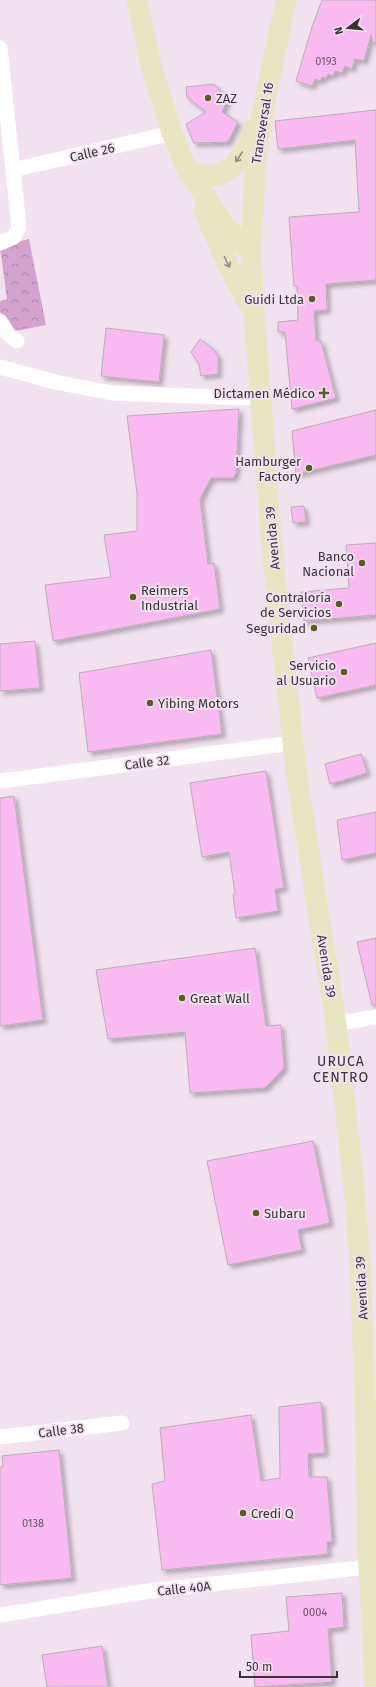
<svg xmlns="http://www.w3.org/2000/svg" width="376" height="1687" viewBox="0 0 376 1687" font-family="'Fira Sans',sans-serif">
<defs>
<pattern id="forest-crowns" width="20" height="18" patternUnits="userSpaceOnUse"><rect width="20" height="18" fill="#d4a2ce"/><path d="M2 6a3 3 0 1 1 6 0M12 15a3 3 0 1 1 6 0" fill="none" stroke="#ad85a8"/></pattern>
<filter id="shadow"><feDropShadow dx="3.5" dy="3.5" stdDeviation="2" flood-color="#0004"/></filter>
</defs>
<rect width="100%" height="100%" fill="#f2e2f0"/>
<path fill="url(#forest-crowns)" d="M29,239L46,325L10,332L0,312V301L7,299L0,247Z"/>
<path fill="#f9baf2" stroke="#bbacb8" filter="url(#shadow)" d="M322,0H376V42L373,43L371,35L364,61L355,59L352,69L345,66L342,73L335,71L333,76L328,74L326,78L322,77L320,81L315,79L312,86L296,81L312,27Z
M214,84L228,99L222,112L238,122L228,142L194,143L186,124L206,112L187,97L186,87Z
M376,110V280L326,284L327,310L314,311L316,341H321L336,398L292,409L285,332H278V322L298,320L297,286H294L289,217L359,212L355,140L278,149L275,121Z
M106,328L164,335L159,382L101,376Z
M200,339L214,350L218,356V374L201,376L199,364L191,352Z
M239,409L236,473L233,478H211L200,499L208,564L214,563L220,609L53,641L45,585L111,577L104,535L137,531V493L127,416Z
M376,410V455L296,474L292,431Z
M304,506L306,522L293,523L291,507Z
M376,543V615L304,621L301,592L349,588L346,545Z
M35,641L40,688L0,691V644Z
M376,643V685L317,698L308,658Z
M211,650L222,734L88,752L79,673Z
M361,754L367,773L330,784L325,764Z
M266,771L284,888L275,889L278,911L236,918L233,895L235,894L229,852L202,857L190,783Z
M14,796L43,1020L0,1026V798Z
M376,812V853L342,860L337,820Z
M376,938V1005H372L357,942Z
M255,948L266,1026L281,1025L284,1068L265,1088L190,1093L185,1032L108,1039L96,970Z
M313,1141L330,1223L298,1230L302,1250L228,1265L207,1161Z
M321,1402L325,1453L308,1454L309,1477H327L332,1542H327L328,1554L162,1570L152,1484L165,1481L160,1428L251,1415L261,1481L280,1478L279,1407Z
M59,1450L72,1578L0,1585V1467H3L2,1456Z
M342,1593L344,1627L328,1629L332,1682L255,1687L251,1635L289,1631L286,1597Z
M102,1646L108,1687H47L42,1655Z"/>
<g fill="none" stroke-linecap="round" stroke-linejoin="round">
<path stroke="#fff" stroke-width="15" d="M0,48L19,227L14,237L0,243
M13,170L172,133
M0,321L9,335L17,341
M0,367L55,382L112,393L245,398L260,395
M0,781L293,743
M336,1024L376,1017
M0,1437L122,1423
M0,1615L149,1591L369,1567"/>
<path stroke="#e9e4c2" stroke-width="21" d="M137,0L151,65L172,133L188,171L225,226L243,246L251,248
M286,0L263,110L256,157L251,248L254,313L273,558L296,771L336,1024L353,1177L360,1262L366,1429L368,1547L375,1687
M188,171C230,187 239,160 254,129
M204,210L227,263L251,308"/>
</g>
<defs><path id="oneway-shaft" d="M-6 0H5M1.5-3L5.5 0L1.5 3" fill="none" stroke-width="1.6" stroke-linecap="round" stroke-linejoin="round"/></defs>
<g stroke="#918c7d">
<use href="#oneway-shaft" transform="translate(239 157) rotate(123)"/>
<use href="#oneway-shaft" transform="translate(227 262) rotate(64)"/>
</g>
<g fill="#5f5824" stroke="#f2e2f0" stroke-width="1.5">
<circle cx="208" cy="98" r="4"/>
<circle cx="312" cy="299" r="4"/>
<path d="M322 387h4v4h4v4h-4v4h-4v-4h-4v-4h4z"/>
<circle cx="309" cy="468" r="4"/>
<circle cx="362" cy="563" r="4"/>
<circle cx="133" cy="597" r="4"/>
<circle cx="339" cy="604" r="4"/>
<circle cx="314" cy="628" r="4"/>
<circle cx="344" cy="672" r="4"/>
<circle cx="150" cy="703" r="4"/>
<circle cx="182" cy="998" r="4"/>
<circle cx="256" cy="1213" r="4"/>
<circle cx="243" cy="1513" r="4"/>
</g>
<g text-anchor="middle" stroke-width="4" stroke-linejoin="round" paint-order="stroke">
<g font-size="11" fill="#695566">
<text x="326" y="65">0193</text>
<text x="33" y="1527">0138</text>
<text x="315" y="1616">0004</text>
</g>
<g font-size="13" fill="#393338" stroke="#f2e2f0" text-anchor="end">
<text x="216" y="103" text-anchor="start">ZAZ</text>
<text x="304" y="304">Guidi Ltda</text>
<text x="315" y="398">Dictamen Médico</text>
<text x="301" y="466">Hamburger<tspan x="301" dy="15">Factory</tspan></text>
<text x="354" y="561">Banco<tspan x="354" dy="15">Nacional</tspan></text>
<text x="141" y="595" text-anchor="start">Reimers<tspan x="141" dy="15">Industrial</tspan></text>
<text x="331" y="602">Contraloría<tspan x="331" dy="15">de Servicios</tspan></text>
<text x="306" y="633">Seguridad</text>
<text x="336" y="670">Servicio<tspan x="336" dy="15">al Usuario</tspan></text>
<text x="158" y="708" text-anchor="start">Yibing Motors</text>
<text x="190" y="1003" text-anchor="start">Great Wall</text>
<text x="264" y="1218" text-anchor="start">Subaru</text>
<text x="251" y="1518" text-anchor="start">Credi Q</text>
</g>
<g font-size="13" fill="#393338" stroke="#f2e2f0">
<text transform="translate(262 123) rotate(-81)" y="5">Transversal 16</text>
<text transform="translate(92 152) rotate(-13)" y="5">Calle 26</text>
<text transform="translate(272 538) rotate(-95)" y="5">Avenida 39</text>
<text transform="translate(147 762) rotate(-7)" y="5">Calle 32</text>
<text transform="translate(327 966) rotate(81)" y="5">Avenida 39</text>
<text transform="translate(361 1288) rotate(-93)" y="5">Avenida 39</text>
<text transform="translate(61 1430) rotate(-7)" y="5">Calle 38</text>
<text transform="translate(184 1588) rotate(-6)" y="5">Calle 40A</text>
</g>
<g font-size="14" letter-spacing="1" fill="#3b2f3a" stroke="#f2e2f0">
<text x="341" y="1066">URUCA<tspan x="341" dy="16">CENTRO</tspan></text>
</g>
</g>
<g transform="translate(348 28) rotate(254)" stroke="#f2e2f0" stroke-width="3" paint-order="stroke">
<path d="M0-3L7 15L0 10L-7 15Z" fill="#393338"/>
<text y="-6" font-size="11" font-weight="bold" text-anchor="middle" fill="#393338">N</text>
</g>
<path d="M240 1671v6h97v-6" fill="none" stroke="#393338" stroke-width="2"/>
<text x="246" y="1671" font-size="12" fill="#393338" stroke="#f2e2f0" stroke-width="3" paint-order="stroke">50 m</text>
</svg>
